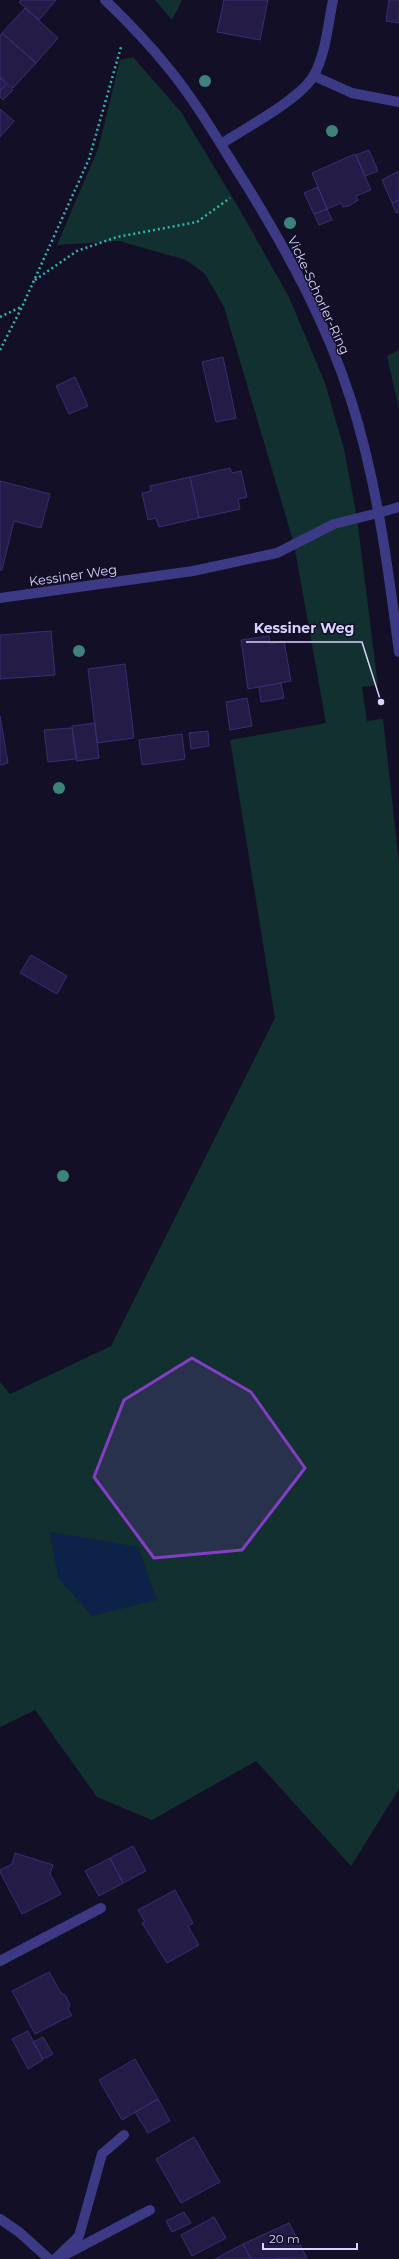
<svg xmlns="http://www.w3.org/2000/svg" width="399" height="2259" viewBox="0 0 399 2259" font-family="Montserrat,sans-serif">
<rect width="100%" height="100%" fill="#130f26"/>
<path fill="#12302f" d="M155,0H182L172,20Z
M133,57L181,112L237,205L289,297L325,383L344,449L357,518L378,685L362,687L367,721L383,719L399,863V1789L351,1866L256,1761L152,1820L97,1797L35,1710L0,1727V1382L10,1394L111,1346L275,1018L230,740L326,723L294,544L224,307L205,274L186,260L119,241L57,245L98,149L120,60Z
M399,350V409L387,356Z"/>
<path fill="#0c2248" d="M50,1532L138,1547L157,1600L92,1616L58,1578Z"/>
<path fill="#241b47" stroke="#3b2d73" d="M21,0H56L39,20L19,2Z
M224,0H268L260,40L217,32Z
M389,0H399V23L386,21Z
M25,8L58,38L36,63L2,33Z
M2,33L36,63L13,88L0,77V36Z
M0,78L6,84L0,91Z
M6,84L13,90L3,100L0,97V91Z
M0,109L14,121L0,137Z
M369,150L378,171L365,176L356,155Z
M355,154L371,190L356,196L358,200L349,206L343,207L341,203L327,209L312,173Z
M399,171V200L392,203L382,180Z
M318,187L327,209L314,214L304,193Z
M399,200V212L396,213L392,203Z
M327,209L332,220L319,225L314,214Z
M223,357L236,418L216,422L202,362Z
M75,377L88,406L69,414L56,386Z
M230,468L232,473L241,471L247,497L238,499L240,509L199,518L190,477Z
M190,477L199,518L159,527L156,518L148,520L142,493L151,491L150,486Z
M0,481L50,494L41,528L14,521L2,570H0Z
M51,631L55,675L0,679V635Z
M269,636L270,644L284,641L291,681L248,689L241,640Z
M125,664L134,738L97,743L88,669Z
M281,683L284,698L261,702L259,687Z
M247,698L252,726L230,730L226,702Z
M0,716L8,763L0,765Z
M95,723L99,758L77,761L72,726Z
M72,728L76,759L48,762L44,730Z
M208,731L209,746L191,749L189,733Z
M182,734L185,759L142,765L139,740Z
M31,955L67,976L57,994L20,973Z
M133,1846L146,1871L123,1883L110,1858Z
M15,1853L53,1865L50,1874L61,1894L22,1914L0,1872V1870L12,1864Z
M110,1858L123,1883L99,1896L85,1871Z
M175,1890L193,1923L188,1926L199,1945L167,1963L142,1923L145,1922L138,1910Z
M49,1972L61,1993L65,1995L70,2005L68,2009L72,2015L35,2034L12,1991Z
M28,2031L43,2060L28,2069L12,2039Z
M43,2037L53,2054L43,2059L33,2042Z
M135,2059L158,2099L122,2120L99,2080Z
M158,2099L170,2121L148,2133L135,2112Z
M194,2137L220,2182L181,2203L156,2159Z
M184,2212L191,2223L172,2232L166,2221Z
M214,2217L226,2238L192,2256L181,2235Z
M289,2223L307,2258L251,2259L243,2244Z
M243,2244L251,2259H215Z"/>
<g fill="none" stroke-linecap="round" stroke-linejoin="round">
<path stroke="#2fb8b0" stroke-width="2.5" stroke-dasharray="2 3" stroke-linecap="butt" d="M35,280L77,251L117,237L197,222L230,198
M0,317L21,307
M0,350L22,307L89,159L121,47"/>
<path stroke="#3d3a85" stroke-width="10" d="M378,513L399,507
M63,2256L150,2210
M55,2259L79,2236L102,2154L124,2135"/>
<path stroke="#3d3a85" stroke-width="10" d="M105,0C128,22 150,45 170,70C199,106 222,147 247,186C288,253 327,324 351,400C377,482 388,567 399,652
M314,76L352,93L399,102
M221,144C245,128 301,99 314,75C326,53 328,24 333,0
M0,598L193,571L277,553L334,524L378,513
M0,1961L101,1908
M0,2219L19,2232L49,2259"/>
</g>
<g fill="#3d827b">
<circle cx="205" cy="81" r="6"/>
<circle cx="332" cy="131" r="6"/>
<circle cx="290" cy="223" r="6"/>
<circle cx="79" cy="651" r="6"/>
<circle cx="59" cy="788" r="6"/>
<circle cx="63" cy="1176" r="6"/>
</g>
<path fill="#843dc5" fill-opacity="0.2" stroke="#843dc5" stroke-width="3" stroke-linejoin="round" d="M192,1358L251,1392L305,1468L242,1550L154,1558L94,1477L124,1400Z"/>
<g text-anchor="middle" stroke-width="3" stroke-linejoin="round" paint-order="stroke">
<g font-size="13" fill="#d9d4ff" stroke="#130f26">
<text transform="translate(319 295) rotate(65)" y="5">Vicke-Schorler-Ring</text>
<text transform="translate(73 575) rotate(-8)" y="5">Kessiner Weg</text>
</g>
</g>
<path fill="none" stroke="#d9d4ff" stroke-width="1.5" d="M381 702L362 642H246"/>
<circle fill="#d9d4ff" stroke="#130f26" stroke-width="1.5" cx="381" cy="702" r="4"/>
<g font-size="14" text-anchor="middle" font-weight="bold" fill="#d9d4ff" stroke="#130f26" stroke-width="3" stroke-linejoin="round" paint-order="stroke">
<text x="304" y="633">Kessiner Weg</text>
</g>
<path d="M263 2243v6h94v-6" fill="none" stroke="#d9d4ff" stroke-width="2"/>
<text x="269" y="2243" font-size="12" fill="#d9d4ff" stroke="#130f26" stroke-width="3" paint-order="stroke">20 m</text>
</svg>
